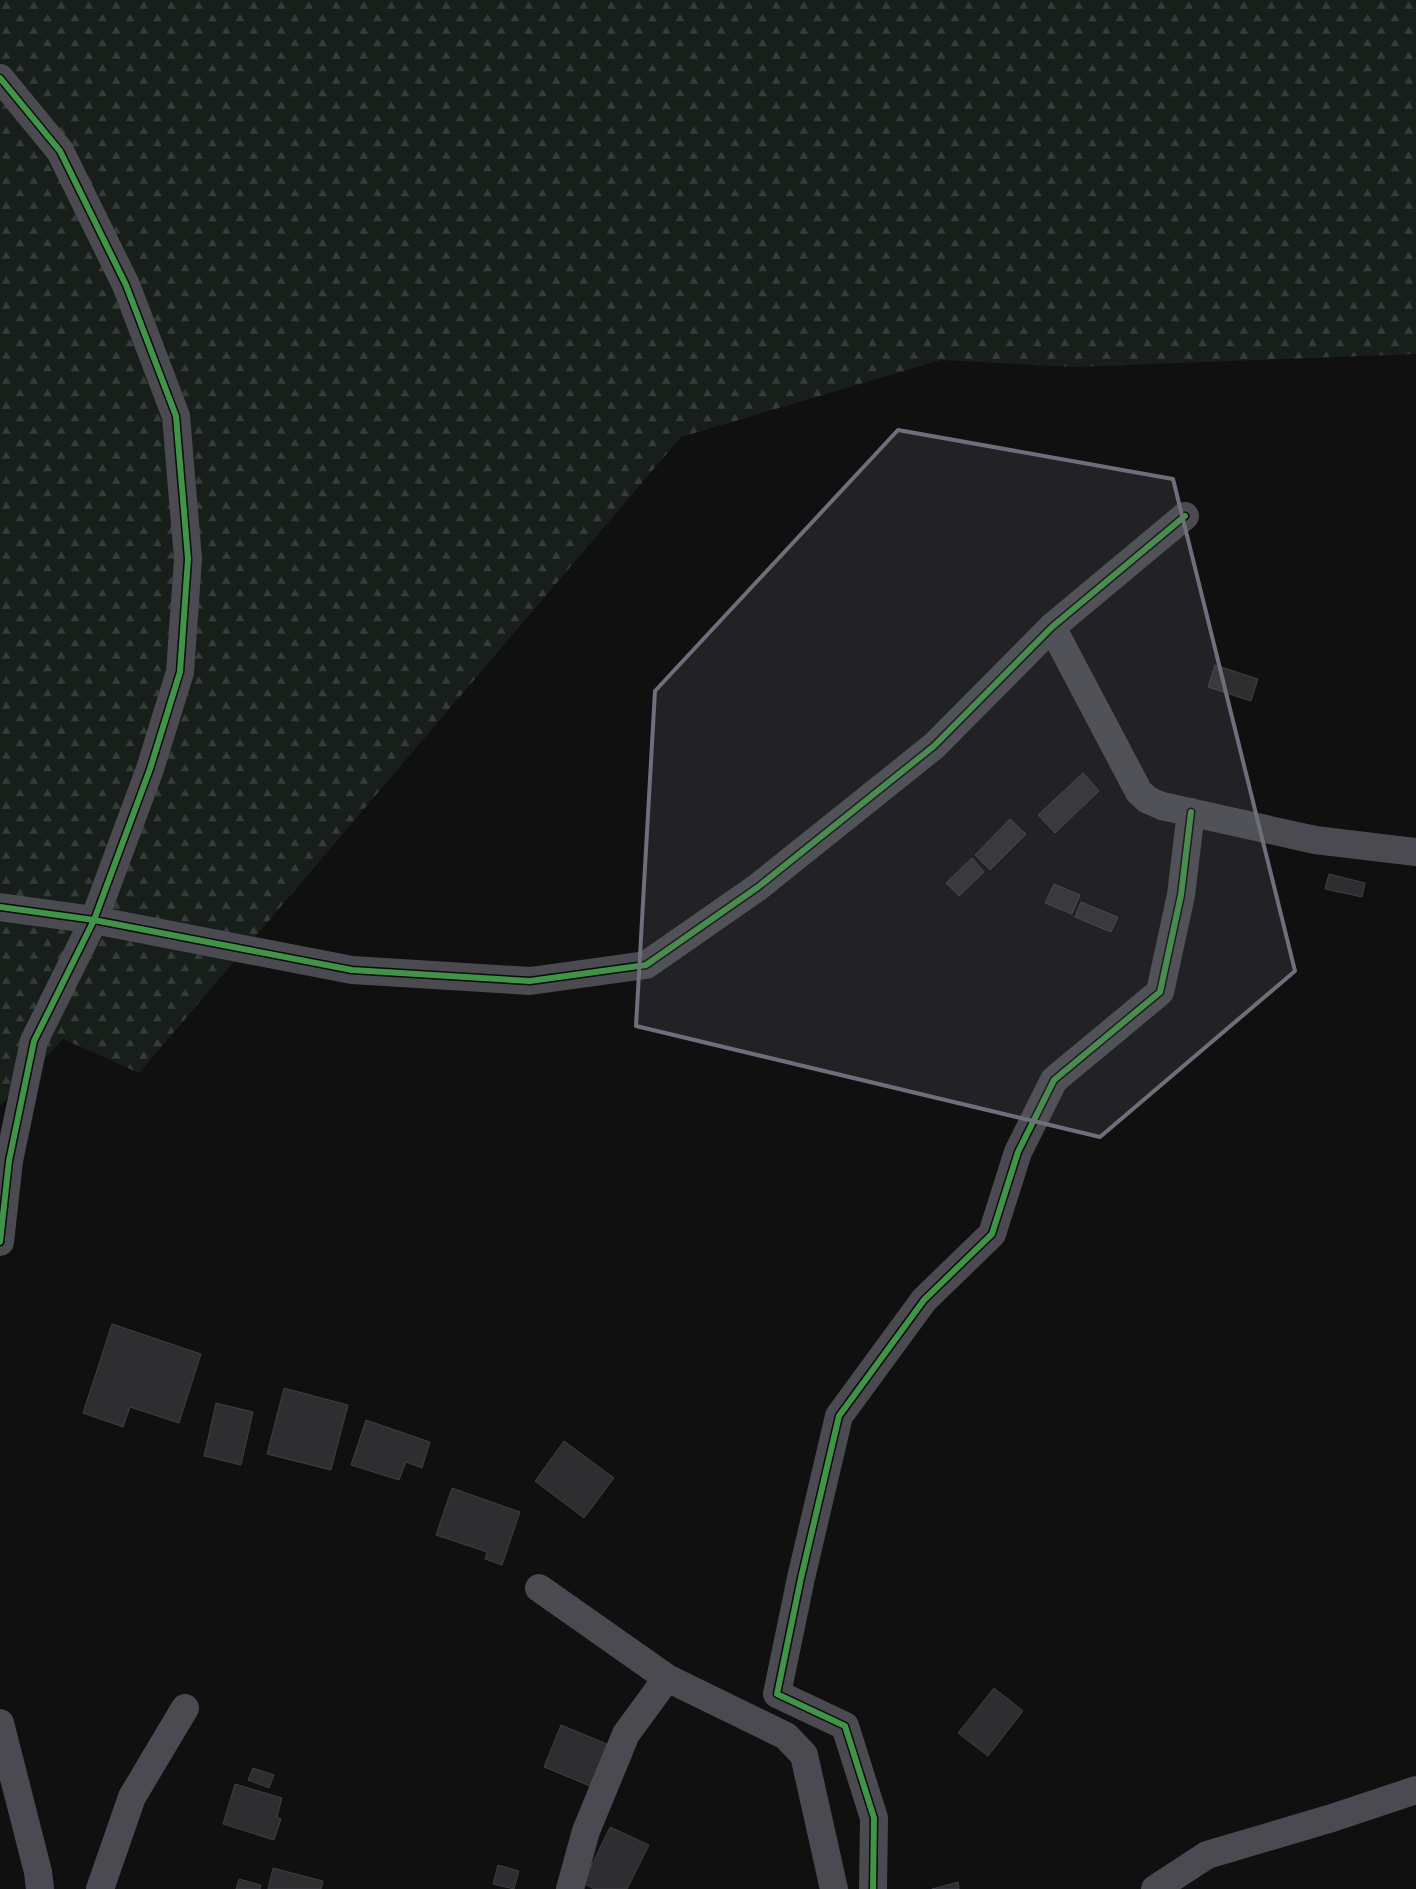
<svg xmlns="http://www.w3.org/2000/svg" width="1416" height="1889" viewBox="0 0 1416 1889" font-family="Ubuntu,sans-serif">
<defs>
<pattern id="forest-firs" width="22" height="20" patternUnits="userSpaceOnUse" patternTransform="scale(1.25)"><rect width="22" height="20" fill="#181f1a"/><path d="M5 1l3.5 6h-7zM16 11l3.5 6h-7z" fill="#363c39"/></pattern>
</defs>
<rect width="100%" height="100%" fill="#101010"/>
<path fill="url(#forest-firs)" d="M0,0H1416V354L1073,367L941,360L681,437L139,1073L63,1039L0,1106Z"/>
<path fill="#2e2e30" stroke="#3f3f44" d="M1215,665L1258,679L1251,701L1208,687Z
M1083,773L1099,791L1055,833L1038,815Z
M1010,819L1026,834L990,870L975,855Z
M972,858L984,872L959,896L946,883Z
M1329,874L1365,883L1362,897L1325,889Z
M1054,884L1080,895L1072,914L1045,903Z
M1081,902L1118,917L1111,932L1075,917Z
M112,1324L201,1354L179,1423L130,1407L123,1427L83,1413Z
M284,1388L348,1405L331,1470L267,1454Z
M216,1403L253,1412L241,1465L204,1456Z
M366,1420L430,1442L422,1468L406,1462L399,1480L351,1465Z
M564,1441L614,1478L584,1518L535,1481Z
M452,1488L520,1512L502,1565L485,1559L487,1552L436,1535Z
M994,1688L1023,1711L988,1756L958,1733Z
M561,1725L607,1744L590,1786L544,1767Z
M253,1768L274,1775L269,1788L248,1780Z
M235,1784L282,1798L277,1817L281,1819L274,1840L223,1824Z
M610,1827L649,1845L627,1889H594L583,1883Z
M498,1865L519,1871L514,1889L493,1884Z
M273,1868L323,1881L321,1889H268Z
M239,1879L261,1885L260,1889H236Z
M958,1882L959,1889H932Z"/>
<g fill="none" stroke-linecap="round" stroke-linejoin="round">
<path stroke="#4a4a50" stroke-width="28" d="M0,78L60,151L126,285L176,416L188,559L180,672L150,769L94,920L34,1041L9,1161L0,1242
M1052,627L1139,792L1148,800L1162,806L1315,840L1416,852
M0,907L94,920L352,970L530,981L646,965L758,887L934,746L1052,627L1185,516
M539,1588L667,1678L786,1736L804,1755L834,1889
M0,1723L38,1872L40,1889
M100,1889L132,1797L185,1708
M570,1889L586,1831L626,1734L667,1678
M873,1889L874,1818L845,1726L777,1694L801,1578L839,1416L924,1300L992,1234L1018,1152L1054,1080L1160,992L1181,895L1191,812
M1155,1889L1207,1855L1332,1818L1416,1790"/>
<defs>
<path id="cycleway" d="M0,78L60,151L126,285L176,416L188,559L180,672L150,769L94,920L34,1041L9,1161L0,1242
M0,907L94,920L352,970L530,981L646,965L758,887L934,746L1052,627L1185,516
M873,1889L874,1818L845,1726L777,1694L801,1578L839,1416L924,1300L992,1234L1018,1152L1054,1080L1160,992L1181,895L1191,812"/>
</defs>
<use href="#cycleway" stroke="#0b0a0c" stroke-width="9"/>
<use href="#cycleway" stroke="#419447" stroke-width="6"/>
</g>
<path fill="#6d6f7a" fill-opacity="0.2" stroke="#6d6f7a" stroke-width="4" stroke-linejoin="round" d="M898,430L1173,479L1295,971L1100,1137L636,1026L655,691Z"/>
</svg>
